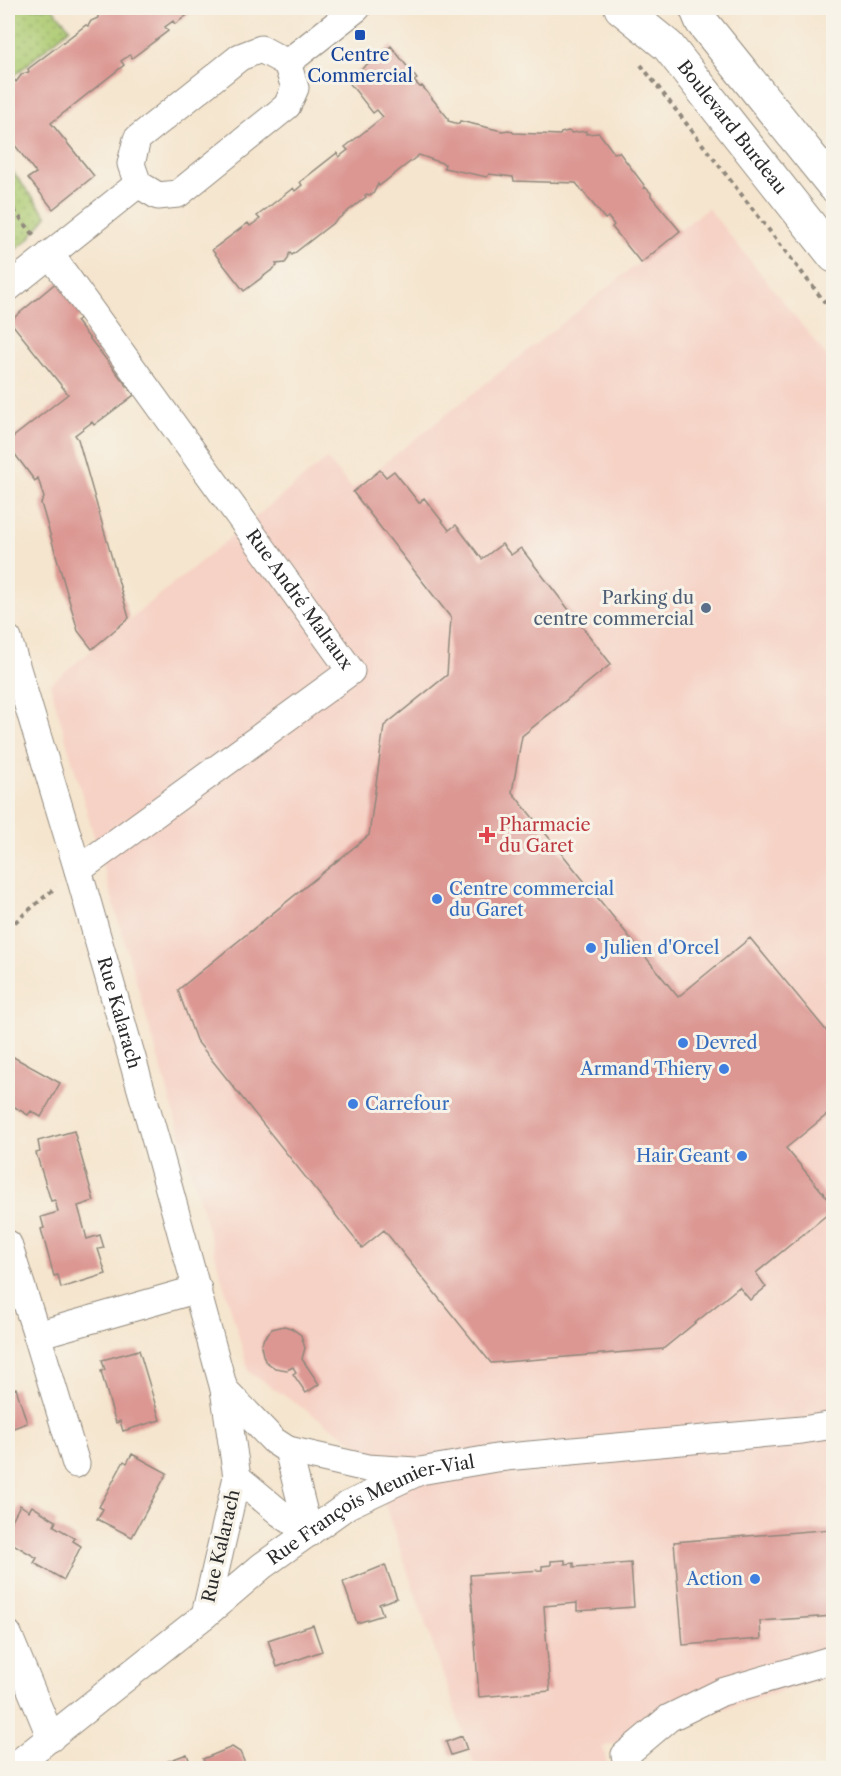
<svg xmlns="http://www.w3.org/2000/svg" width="841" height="1776" viewBox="0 0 841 1776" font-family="'Libre Caslon Text',serif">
<defs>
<pattern id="garden-dots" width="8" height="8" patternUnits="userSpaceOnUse" patternTransform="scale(1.5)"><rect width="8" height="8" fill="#acca71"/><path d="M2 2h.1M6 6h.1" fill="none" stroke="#8ca45d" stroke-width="1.8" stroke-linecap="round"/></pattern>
</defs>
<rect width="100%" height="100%" fill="#f7f3e8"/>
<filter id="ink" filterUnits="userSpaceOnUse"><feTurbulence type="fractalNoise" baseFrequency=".0167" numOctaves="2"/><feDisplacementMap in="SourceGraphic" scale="12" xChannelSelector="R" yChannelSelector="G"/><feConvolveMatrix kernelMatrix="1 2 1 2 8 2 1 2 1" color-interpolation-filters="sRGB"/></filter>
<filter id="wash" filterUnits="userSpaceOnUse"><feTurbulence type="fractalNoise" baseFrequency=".008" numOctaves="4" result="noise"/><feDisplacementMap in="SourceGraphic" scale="24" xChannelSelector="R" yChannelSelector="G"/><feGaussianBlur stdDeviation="1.35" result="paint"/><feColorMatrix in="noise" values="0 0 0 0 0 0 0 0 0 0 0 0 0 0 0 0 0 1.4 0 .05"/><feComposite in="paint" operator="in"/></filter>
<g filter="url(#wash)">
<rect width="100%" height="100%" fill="#f5e5ce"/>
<path fill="#f6d1c5" d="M708,208L833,364V1675L603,1747L608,1768H475L366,1450L249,1372L50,684L327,459L352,489Z"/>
<path fill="url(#garden-dots)" stroke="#6c7a4e" stroke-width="1.5" d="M8,8H52L70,28L15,75L8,68Z
M8,166L47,216L28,240L8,255Z"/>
<g id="blocks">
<path fill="#dc9793" d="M108,8H197L175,24L173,21L165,27L168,31L132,58L130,55L121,61L124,65L51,123L94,176L53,209L28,178L36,173L8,136V72L16,82L22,74L29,72L28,69L86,25L88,26L91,21L98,18V15Z
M391,46L417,79L414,81L420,87L422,86L448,118V121L459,124L460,121L502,131L509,130L514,133L560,135L561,133L568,131L572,133L586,131V134L599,133L614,153L619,152L644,185V188L645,187L651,193V196L680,231L641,263L612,227L614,225L608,217L605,219L576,183L514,181L513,177L489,174L487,177L444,168L445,164L419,155L379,186L378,184L373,194L369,195L367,194L365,195L366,197L292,255L290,253L289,254L288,259L285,263L276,264L277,266L244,291L212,250L248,223L250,226L260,219L257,216L293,188L295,191L302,185L300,182L337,153L339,157L348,150L345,147L383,117L377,110L373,113L347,80Z
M58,281L84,314L76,321L134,395L94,425L92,422L75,435L78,439L129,618L92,649L78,631L41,503L44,498L38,478L35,481L8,445V441L68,394L13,325L10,323V321Z
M380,470L386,477L394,471L419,503L424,498L449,530L456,525L482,559L502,544L511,555L521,548L611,664L522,736L512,792L678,997L750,938L834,1040V1109L786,1148L834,1206V1209L756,1273L766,1287L750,1300L739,1287L663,1349L491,1363L384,1230L362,1248L196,1040L178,990L369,835L384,726L447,675L451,618L353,492Z
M8,1054L60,1083L41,1117L31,1111L28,1115L8,1103Z
M74,1131L94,1201L78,1206L87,1239L100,1235L104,1248L98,1249L106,1274L61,1288L58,1275L54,1276L41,1229L44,1228L41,1217L58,1212L55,1200L51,1201L36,1153L40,1152L38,1141Z
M284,1326L291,1328L301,1335L305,1348L302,1359L319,1384L306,1393L293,1374L296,1372L293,1367L287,1370L275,1368L265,1361L263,1355L261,1346L264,1338L272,1329Z
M139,1350L160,1420L123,1431L120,1421L116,1423L111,1407L101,1371L105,1370L102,1360Z
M16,1388L27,1423L8,1430V1391Z
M132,1454L167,1473L132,1537L97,1519L103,1509L99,1507L124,1461L127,1463Z
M20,1505L29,1511L32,1506L56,1521L54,1526L75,1538L73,1541L81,1546L64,1580L34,1563L37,1558L8,1541V1528Z
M834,1529V1616L760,1621L761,1639L683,1645L674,1542Z
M565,1560V1564L574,1563V1567L631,1563L634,1607L577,1611V1603L544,1606L550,1691L479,1697L470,1575L542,1570V1566L551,1565V1561Z
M385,1565L397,1598L379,1604L383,1615L357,1623L343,1582Z
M313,1625L322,1651L277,1667L268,1640Z
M462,1736L467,1750L451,1755L446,1742Z
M232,1747L240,1752L247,1768H207L203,1759Z
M187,1754L192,1768H166L163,1763Z"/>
</g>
</g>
<g filter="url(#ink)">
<use href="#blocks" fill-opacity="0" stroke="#90887c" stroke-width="1.5"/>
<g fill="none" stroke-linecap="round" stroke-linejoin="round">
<defs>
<g id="minor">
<path d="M261,49L287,63L295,88L287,106L178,194L158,196L138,184L131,164L137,139L240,57Z"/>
<path d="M287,63L357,8"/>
<path id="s1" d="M50,254L351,671L78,870"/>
<path d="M8,288L138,184"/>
<path id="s2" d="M8,639L78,870L157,1145L224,1389L237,1477L205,1615"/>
<path d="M8,1244L37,1335L198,1289"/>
<path d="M37,1335L76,1464"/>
<path d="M224,1389L274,1441L288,1450L309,1533"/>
<path d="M288,1450L367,1468L416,1471"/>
<path d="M237,1477L280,1513L309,1533"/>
<path d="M8,1634L51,1738"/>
<path id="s3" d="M12,1768L205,1615L262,1566L348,1505L420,1471L496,1458L802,1430L834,1425"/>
<path d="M628,1768L625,1755L669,1718L722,1692L834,1659"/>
</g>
<g id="secondary">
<path id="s4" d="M621,8L668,46L834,256"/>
<path d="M696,8L702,22L834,186"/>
</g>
</defs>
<use href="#minor" stroke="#90887c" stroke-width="29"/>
<use href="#secondary" stroke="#90887c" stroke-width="35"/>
<path stroke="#90887c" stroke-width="4" stroke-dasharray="4.5 4.5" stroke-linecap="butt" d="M641,65L834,314
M8,203L34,235
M8,928L56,887"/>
<use href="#minor" stroke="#fff" stroke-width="27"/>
<use href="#secondary" stroke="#fff" stroke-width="33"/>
</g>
</g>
<rect fill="#1a4fb4" stroke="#f7f3e8" stroke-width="2" x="354" y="29" width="12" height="12" rx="3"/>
<circle fill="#5c6f8a" stroke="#f7f3e8" stroke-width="2" cx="706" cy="608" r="6"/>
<path fill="#e0444e" stroke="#f7f3e8" stroke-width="2" d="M484 826h6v6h6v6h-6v6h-6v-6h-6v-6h6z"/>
<g fill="#3f7fe0" stroke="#f7f3e8" stroke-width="2">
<circle cx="437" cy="899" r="6"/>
<circle cx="591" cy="948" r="6"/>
<circle cx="683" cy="1043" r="6"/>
<circle cx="724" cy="1069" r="6"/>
<circle cx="353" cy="1104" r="6"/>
<circle cx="742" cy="1156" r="6"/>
<circle cx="755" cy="1579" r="6"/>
</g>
<g text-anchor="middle" stroke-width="6" stroke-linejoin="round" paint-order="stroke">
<g font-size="18" fill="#164399" stroke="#f7f3e8">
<text x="360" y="61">Centre<tspan x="360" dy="21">Commercial</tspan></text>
</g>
<g font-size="18" fill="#2b2b2b" stroke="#f7f3e8">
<text dy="6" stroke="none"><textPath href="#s4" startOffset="164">Boulevard Burdeau</textPath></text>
<text dy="6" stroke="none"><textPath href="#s1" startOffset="426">Rue André Malraux</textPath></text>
<text dy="6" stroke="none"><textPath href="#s2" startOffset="390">Rue Kalarach</textPath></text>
<text dy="6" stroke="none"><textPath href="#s3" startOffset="446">Rue François Meunier-Vial</textPath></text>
<text transform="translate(221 1546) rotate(-77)" y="6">Rue Kalarach</text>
</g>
<g font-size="18" fill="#4e5e75" stroke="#f7f3e8" text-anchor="end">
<text x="694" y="604">Parking du<tspan x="694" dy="21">centre commercial</tspan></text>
</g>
<g font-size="18" fill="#be3a42" stroke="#f7f3e8" text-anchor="start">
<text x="499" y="831">Pharmacie<tspan x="499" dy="21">du Garet</tspan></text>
</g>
<g font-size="18" fill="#366cbe" stroke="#f7f3e8" text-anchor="start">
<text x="449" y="895">Centre commercial<tspan x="449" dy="21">du Garet</tspan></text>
<text x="603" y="954">Julien d'Orcel</text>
<text x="695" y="1049">Devred</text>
<text x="712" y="1075" text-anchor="end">Armand Thiery</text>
<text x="365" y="1110">Carrefour</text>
<text x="730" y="1162" text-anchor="end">Hair Geant</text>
<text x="743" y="1585" text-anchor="end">Action</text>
</g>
</g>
<rect width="841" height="1776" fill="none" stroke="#f7f3e8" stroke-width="30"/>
</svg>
